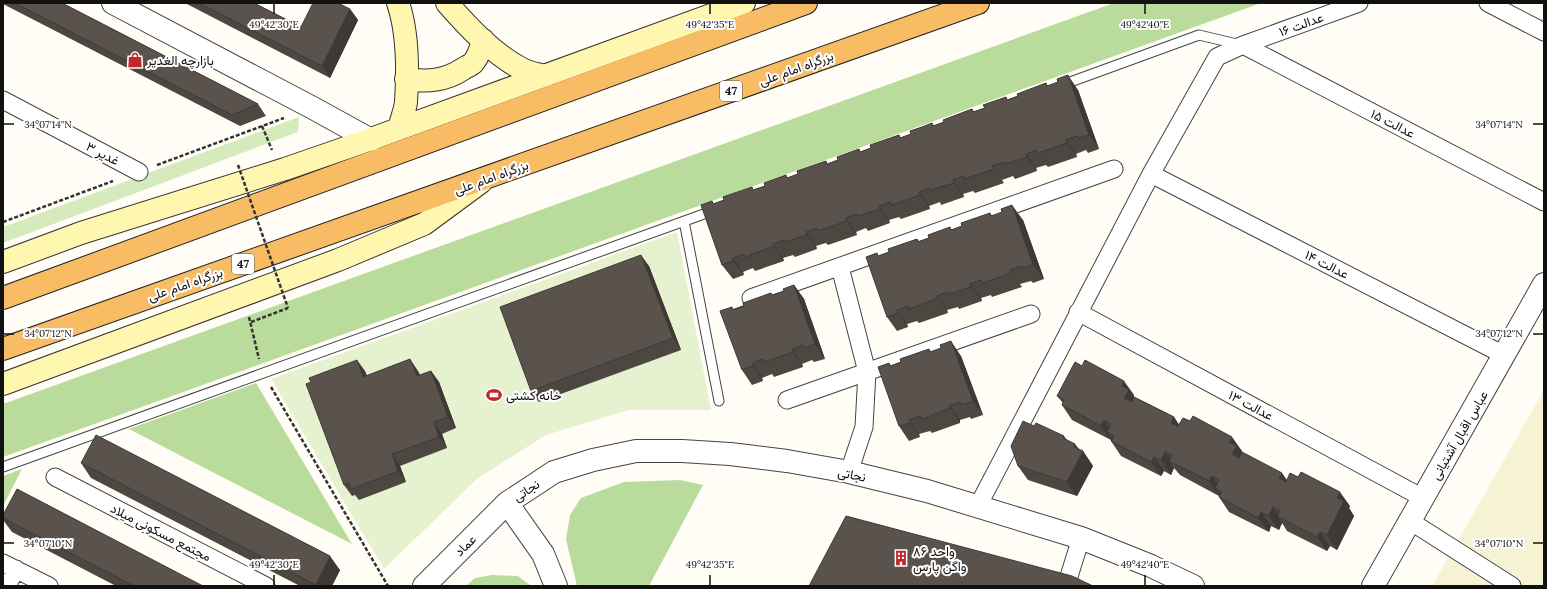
<svg xmlns="http://www.w3.org/2000/svg" width="1547" height="589" viewBox="0 0 1547 589" font-family="Lora,Vazirmatn,serif">
<rect width="100%" height="100%" fill="#fffdf5"/>
<path fill="#f6f3d4" d="M1544,390V586H1432Z"/>
<path fill="#d5ebbd" d="M299,117L298,132L3,243V227Z"/>
<path fill="#b9dc9c" d="M1114,3H1261L3,457V404Z
M256,383L352,544L129,429Z
M22,469L3,506V476Z
M680,480L703,485L649,586H577L566,539L570,515L581,498L624,482Z
M492,575L518,576L531,586H466L475,578Z"/>
<path fill="#e6f2cf" d="M677,232L711,410H629L546,435L478,478L384,569L271,379Z"/>
<g fill="none" stroke-linecap="round" stroke-linejoin="round">
<defs>
<path id="service" d="M1062,85L1199,35L1241,45
M684,221L719,401
M3,467L715,210"/>
<path id="minor" d="M1488,3L1544,32
M1243,45L1544,202
M3,100L139,172
M1151,174L1504,355
M840,267L867,372L864,427L849,472
M751,298L1114,169
M1078,312L1423,498
M787,400L1031,314
M55,477L266,586
M978,506L1151,174L1217,57L1243,45L1359,3
M1410,521L1512,586
M3,563L49,586
M7,586L16,569
M1066,586L1081,538"/>
<path id="tertiary" d="M113,3L313,108L371,140
M507,503L543,554L556,586
M424,586L507,503L554,472L593,460L636,451H682L730,454L787,461L849,472L927,491L1081,538L1151,566L1193,586
M1373,586L1544,284"/>
<path id="secondary" d="M398,3C408,32 408,71 406,102C405,111 401,120 399,129
M447,3C468,27 495,56 524,70C530,73 538,74 545,76
M406,79C427,82 445,81 463,69C466,67 471,65 473,63C479,56 481,48 483,40
M3,262L81,233L285,169L363,142L744,3
M3,384L338,260L424,224L481,182"/>
<path id="trunk" d="M3,298L806,3
M3,349L978,3"/>
</defs>
<use href="#service" stroke="#444" stroke-width="11"/>
<use href="#minor" stroke="#444" stroke-width="19"/>
<use href="#tertiary" stroke="#444" stroke-width="24"/>
<use href="#secondary" stroke="#333" stroke-width="24"/>
<use href="#trunk" stroke="#222" stroke-width="24"/>
<path stroke="#333" stroke-width="2.5" stroke-dasharray="4 2" stroke-linecap="butt" d="M262,126L272,150
M157,165L284,118
M3,222L113,181
M249,317L259,359
M251,322L288,308
M271,387L388,586"/>
<use href="#service" stroke="#fff" stroke-width="9"/>
<use href="#minor" stroke="#fff" stroke-width="17"/>
<use href="#tertiary" stroke="#fff" stroke-width="22"/>
<use href="#secondary" stroke="#fff6b0" stroke-width="22"/>
<use href="#trunk" stroke="#f7bc64" stroke-width="22"/>
<path stroke="#333" stroke-width="2.5" stroke-dasharray="4 2" stroke-linecap="butt" d="M238,165L288,308"/>
</g>
<path fill="#4d4742" d="M3,3H62L258,104L266,116L240,126L3,4Z
M185,3H254L301,27L350,9L358,20L330,78Z
M1046,83L1048,86L1078,90L1099,149L1088,153L1086,150L1076,154L1077,157L1048,167L1046,165L1036,168L1037,171L1015,179L1013,176L1002,180L1004,183L975,193L973,191L963,194L964,197L941,205L940,202L929,206L930,209L901,219L899,217L889,220L890,223L868,231L866,228L856,232L857,235L828,245L826,243L816,246L817,249L795,257L793,255L783,258L784,261L755,271L753,268L743,272L744,275L733,279L722,265L712,201L714,204L765,186L786,175L787,178L798,174L826,161L827,164L871,148L899,135L901,138L911,134L932,123L934,126L944,122L972,109L974,112L985,108L1006,97L1007,100L1018,96Z
M990,213L992,216L1023,220L1044,279L1033,283L1031,281L1020,284L1022,287L992,297L991,295L981,298L982,301L959,309L958,307L947,310L948,313L919,323L917,321L907,324L908,327L897,331L887,317L877,253L878,256L889,252L917,239L919,241L962,226Z
M649,266L681,350L539,402L531,391Z
M794,285L804,299L825,359L814,362L812,360L802,364L803,367L774,377L772,374L762,378L763,381L752,385L742,370L733,309L784,291Z
M929,349L931,352L961,356L983,415L971,419L970,417L960,420V423L932,433L930,431L919,434L920,437L909,441L899,426L889,363L891,366L901,362Z
M365,371L367,376L418,371L420,375L431,371L439,382L456,428L442,434L447,448L400,466L406,482L359,500L355,495L352,496L344,485Z
M1134,395V397L1174,417L1179,425L1242,451V453L1287,480L1350,506L1349,508L1354,516L1337,550L1330,546L1327,551L1287,531L1282,523L1279,530L1271,526L1269,532L1229,512L1219,497L1220,495L1219,496L1180,475L1174,468L1171,475L1164,471L1161,476L1121,456L1111,441L1112,439L1111,440L1072,420L1062,405L1063,403L1057,396Z
M1034,426L1064,436L1067,440L1080,450L1083,451L1093,466L1077,496L1028,480L1018,466Z
M81,463L340,570L332,586H300L91,478Z
M3,515L203,586H116L12,532L3,520Z"/>
<path fill="#3f3936" d="M350,9L358,20L330,78L322,66Z
M1068,75L1078,90L1099,149L1089,135Z
M1066,140L1076,154L1077,157L1067,143Z
M1026,154L1036,168L1037,171L1027,157Z
M953,180L963,194L964,197L954,183Z
M919,192L929,206L930,209L920,195Z
M1012,205L1023,220L1044,279L1033,265Z
M879,206L889,220L890,223L880,209Z
M846,218L856,232L857,235L847,221Z
M806,232L816,246L817,249L807,235Z
M773,244L783,258L784,261L774,246Z
M641,255L649,266L681,350L673,338Z
M733,258L743,272L744,275L733,261Z
M970,284L981,298L982,301L971,287Z
M794,285L804,299L825,359L815,344Z
M937,296L947,310L948,313L938,298Z
M897,310L907,324L908,327L898,313Z
M951,341L961,356L983,415L973,401Z
M792,349L802,364L803,367L793,352Z
M410,359L418,371L424,388L417,376Z
M357,360L365,371L371,388L363,377Z
M752,363L762,378L763,381L753,366Z
M431,371L439,382L456,428L448,417Z
M1124,381L1134,395V397L1139,404L1134,413L1124,398L1122,386Z
M949,406L960,420V423L950,408Z
M1174,417L1184,432L1171,423Z
M909,420L919,434L920,437L910,423Z
M1104,420L1114,435L1107,432L1112,439L1111,440L1101,426Z
M434,422L442,434L447,448L439,437Z
M1232,437L1242,451L1241,453L1247,460L1242,469L1232,454L1229,442Z
M1075,444L1082,453L1083,451L1093,466L1077,496L1067,482Z
M1165,452L1173,462L1169,461L1174,468L1171,475L1161,460Z
M392,454L400,466L406,482L398,471Z
M1154,457L1164,471L1161,476L1151,462Z
M1282,473L1292,487L1279,478Z
M1212,476L1222,490L1215,488L1220,495L1219,496L1209,481Z
M1340,492L1350,506L1349,508L1354,516L1337,550L1327,535L1337,498Z
M1273,507L1280,518L1277,516L1282,523L1279,530L1269,516Z
M1261,512L1271,526L1269,532L1258,518Z
M1320,532L1330,546L1327,551L1317,537Z
M330,556L340,570L332,586H317L316,585Z"/>
<path fill="#5a524d" stroke="#3f3936" d="M15,3H62L258,104L232,115Z
M199,3H254L301,27L313,3H338L350,9L322,66Z
M1068,75L1089,135L1078,138L1077,136L1066,140L1067,143L1038,153L1037,150L1026,154L1027,157L1005,164L1004,162L992,166L994,169L964,179V176L953,180L954,183L931,190L930,188L919,192L920,195L891,205L890,202L879,206L880,209L858,216L857,214L846,218L847,221L818,231L817,228L806,232L807,235L785,242L784,240L773,244L774,246L745,257L744,254L733,258V261L722,265L701,205L712,201L713,204L724,200L723,197L752,187L753,190L765,186L764,183L786,175L787,178L798,174L797,171L826,161L827,164L838,160L837,157L859,149L860,152L871,148L870,145L899,135L900,138L911,134L910,131L922,127L932,123L933,126L944,122L943,120L972,109L973,112L985,108L983,105L1006,97L1007,100L1018,96L1017,94L1046,83L1047,86L1058,82L1057,79Z
M1012,205L1033,265L1022,268V266L1010,270L1012,273L982,283L981,280L970,284L971,287L949,294L948,292L937,296L938,298L909,309L908,306L897,310L898,313L887,317L866,257L877,253L878,256L889,252L888,249L917,239L918,242L929,238L928,235L950,227L951,230L962,226L961,223L990,213L991,216L1002,212L1001,209Z
M641,255L673,338L531,391L500,307Z
M794,285L815,344L804,348L803,345L792,349L793,352L764,362L763,359L752,363L753,366L742,370L720,311L732,307L733,310L744,306L743,303L771,293L772,295L784,291L783,289Z
M951,341L973,401L961,405L960,402L949,406L950,408L922,419L920,416L909,420L910,423L899,426L878,367L889,363L890,366L901,362L900,359L929,349L930,352L941,348L940,345Z
M410,359L417,376L431,371L448,417L434,422L439,437L392,454L398,471L351,489L349,483L344,485L306,384L311,382L309,378L357,360L363,377Z
M1085,360L1124,381L1122,386L1129,390L1124,398L1132,402L1134,397L1174,417L1171,423L1178,426L1183,418L1190,421L1193,416L1232,437L1229,442L1237,446L1232,454L1239,458L1242,452L1282,473L1279,478L1286,482L1290,473L1298,477L1301,472L1340,492L1337,498L1344,501L1327,535L1320,532L1317,537L1277,516L1280,511L1273,507L1269,516L1261,512L1258,518L1219,497L1222,492L1215,488L1219,480L1212,476L1209,481L1169,461L1172,455L1165,452L1161,460L1154,457L1151,462L1111,441L1114,436L1107,432L1111,424L1104,420L1101,426L1062,405L1064,400L1057,396L1075,362L1082,366Z
M1023,421L1034,426L1036,423L1064,436L1063,438L1075,444L1074,447L1083,451L1067,482L1018,466L1011,446Z
M96,435L330,556L316,585L81,463Z
M17,489L203,586H134L3,518V515Z
M846,516L1072,576L1093,586H809Z"/>
<path fill="none" stroke="#111" stroke-width="1.5" d="M274,4V14M710,4V14M1145,4V14M4,124H14M1533,124H1543M4,334H14M1533,334H1543M4,543H14M1533,543H1543M274,575V585M710,575V585M1145,575V585"/>
<defs>
<symbol id="shop-bare" viewBox="-9 -9 18 18"><path d="M-5-2.5h2.3a2.7 3.5 0 0 1 5.4 0H5L5.5 6h-11ZM-1.5-2.5h3a1.5 2.3 0 0 0-3 0Z" fill="#c4262e" stroke="#fff" stroke-width="2.5" paint-order="stroke"/></symbol>
<symbol id="stadium-bare" viewBox="-9 -9 18 18"><path d="M0-5a6.5 5 0 1 0 0 10a6.5 5 0 1 0 0-10ZM-3.5-1.8h7v3.6h-7Z" fill="#c4262e" stroke="#fff" stroke-width="2.5" paint-order="stroke"/></symbol>
<symbol id="building-bare" viewBox="-9 -9 18 18"><path d="M-4-6H4V6H1V3H-1V6H-4ZM-2.5-4.3h1.7v1.8h-1.7ZM.8-4.3h1.7v1.8H.8ZM-2.5-1h1.7V.8h-1.7ZM.8-1h1.7V.8H.8Z" fill="#c4262e" stroke="#fff" stroke-width="2.5" paint-order="stroke"/></symbol>
</defs>
<g fill-rule="evenodd">
<use href="#shop-bare" x="124" y="49" width="22" height="22"/>
<use href="#stadium-bare" x="483" y="384" width="22" height="22"/>
<use href="#building-bare" x="890" y="547" width="22" height="22"/>
</g>
<g text-anchor="middle" stroke-width="4" stroke-linejoin="round" paint-order="stroke">
<g fill="#fff" stroke="#585858" stroke-width="1">
<rect x="720" y="81" width="22" height="20" rx="3"/>
<rect x="232" y="254" width="22" height="20" rx="3"/>
</g>
<g font-size="12" font-weight="bold" fill="#111">
<text x="731" y="95">47</text>
<text x="243" y="268">47</text>
</g>
<g font-size="13" fill="#111" stroke="#fff">
<text transform="translate(1301 24) rotate(-20)" y="5">عدالت ۱۶</text>
<text transform="translate(796 68) rotate(-20)" y="5">بزرگراه امام علی</text>
<text transform="translate(1393 123) rotate(27)" y="5">عدالت ۱۵</text>
<text transform="translate(103 153) rotate(28)" y="5">غدیر ۳</text>
<text transform="translate(491 177) rotate(-20)" y="5">بزرگراه امام علی</text>
<text transform="translate(1327 264) rotate(27)" y="5">عدالت ۱۴</text>
<text transform="translate(185 284) rotate(-19)" y="5">بزرگراه امام علی</text>
<text transform="translate(1251 405) rotate(28)" y="5">عدالت ۱۳</text>
<text transform="translate(1459 435) rotate(-60)" y="5">عباس اقبال آشتیانی</text>
<text transform="translate(852 474) rotate(12)" y="5">نجاتی</text>
<text transform="translate(526 490) rotate(-33)" y="5">نجاتی</text>
<text transform="translate(161 532) rotate(27)" y="5">مجتمع مسکونی میلاد</text>
<text transform="translate(465 545) rotate(-45)" y="5">عماد</text>
</g>
<g font-size="13" fill="#111" stroke="#fff" text-anchor="start">
<text x="147" y="65">بازارچه الغدیر</text>
<text x="506" y="400">خانه کشتی</text>
<text x="913" y="556">۸۶ واحد<tspan x="913" dy="15">واگن پارس</tspan></text>
</g>
</g>
<g font-size="10" text-anchor="middle" fill="#111" stroke="#fff" stroke-width="4" stroke-linejoin="round" paint-order="stroke">
<text x="274" y="28">49°42'30"E</text>
<text x="710" y="28">49°42'35"E</text>
<text x="1145" y="28">49°42'40"E</text>
<text x="48" y="128">34°07'14"N</text>
<text x="1499" y="128">34°07'14"N</text>
<text x="48" y="337">34°07'12"N</text>
<text x="1499" y="337">34°07'12"N</text>
<text x="48" y="547">34°07'10"N</text>
<text x="1499" y="547">34°07'10"N</text>
<text x="274" y="568">49°42'30"E</text>
<text x="710" y="568">49°42'35"E</text>
<text x="1145" y="568">49°42'40"E</text>
</g>
<rect width="1547" height="589" fill="none" stroke="#111111" stroke-width="8"/>
</svg>
